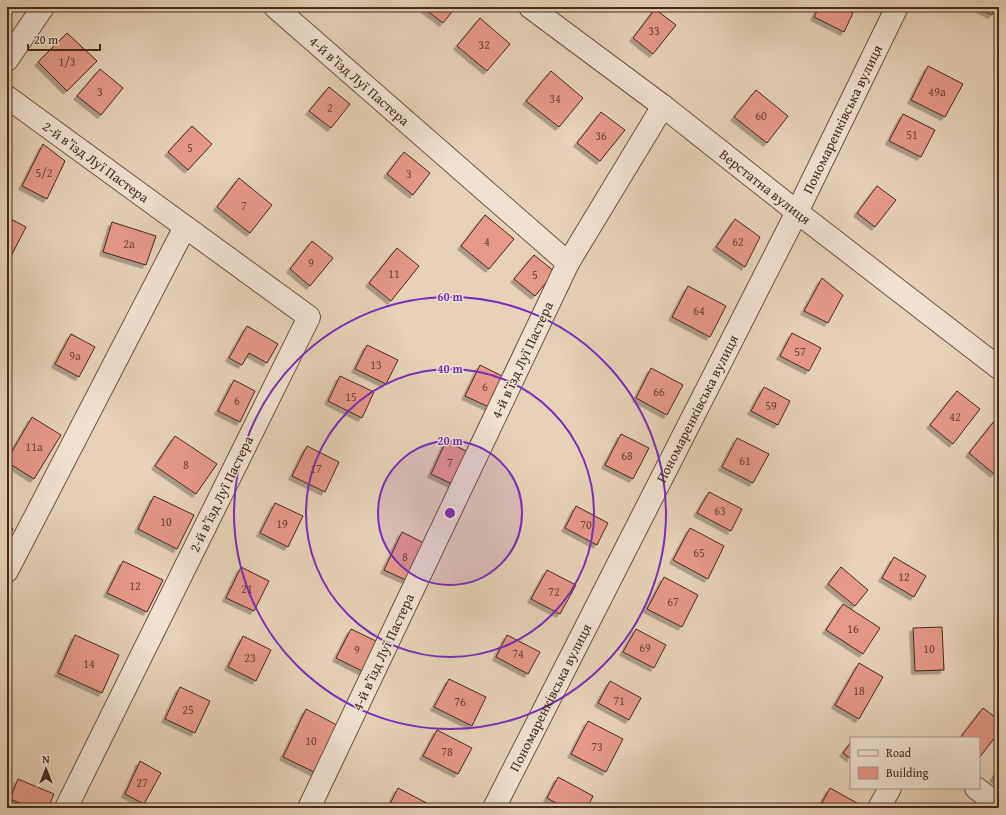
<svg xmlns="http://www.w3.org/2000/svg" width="1006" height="815" viewBox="0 0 1006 815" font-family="'Gentium Book Plus',serif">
<defs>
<filter id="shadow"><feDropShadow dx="-3.5" dy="3.5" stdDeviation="0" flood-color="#0004"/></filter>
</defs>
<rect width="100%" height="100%" fill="#e7d2b7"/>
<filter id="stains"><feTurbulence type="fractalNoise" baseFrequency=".005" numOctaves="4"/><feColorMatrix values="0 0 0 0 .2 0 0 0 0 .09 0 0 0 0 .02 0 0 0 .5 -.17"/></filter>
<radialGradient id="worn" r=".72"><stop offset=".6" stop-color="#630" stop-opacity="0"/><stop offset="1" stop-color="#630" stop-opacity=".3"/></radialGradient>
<path fill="#e69889" stroke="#48291a" filter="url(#shadow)" d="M422,7H456L443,23Z
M819,7H841L853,13L844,32L814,17Z
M976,7H996L992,15Z
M655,9L676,25L653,54L633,38Z
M480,18L510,44L487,71L457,46Z
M67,33L97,61L67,91L38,62Z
M928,66L963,84L945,117L911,100Z
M100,69L123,88L101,115L77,96Z
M551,71L583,98L559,127L526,101Z
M329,87L350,104L331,128L309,111Z
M756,90L788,116L767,143L734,117Z
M601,112L625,130L600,161L577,143Z
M903,114L935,130L921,157L889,141Z
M192,126L212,144L188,170L168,152Z
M43,144L65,161L47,199L22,186Z
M404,152L430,173L413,195L387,174Z
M239,178L272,205L250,233L217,207Z
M877,186L896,200L875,227L857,213Z
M485,215L514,239L489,269L461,246Z
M7,217L26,227L7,264Z
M735,219L760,237L745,267L716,247Z
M112,222L156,236L146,265L103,252Z
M312,241L333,258L310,286L290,269Z
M397,248L419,266L391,301L369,283Z
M534,255L555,272L535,296L514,279Z
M822,278L843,295L828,323L804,311Z
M688,286L726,306L710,337L672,317Z
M247,326L278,344L267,363L249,353L242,365L229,358Z
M792,333L821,348L809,371L780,356Z
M71,334L95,347L79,377L55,364Z
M367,345L398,360L386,384L355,369Z
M480,365L506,378L491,408L465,396Z
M651,368L683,385L667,415L636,398Z
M340,376L374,392L362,418L328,401Z
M234,380L255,391L240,422L218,411Z
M764,387L790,401L778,425L751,411Z
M957,391L980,409L953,444L930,425Z
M32,417L61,435L34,479L7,462V460Z
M995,420L999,424V468L994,474L969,453Z
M621,434L649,448L633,479L605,465Z
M175,436L217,464L196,494L155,466Z
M737,438L769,454L753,483L722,467Z
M446,441L470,453L454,485L431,474Z
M307,446L339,462L325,492L292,476Z
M709,492L742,509L731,531L697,513Z
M154,496L194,515L177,549L138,529Z
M275,503L303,516L288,547L260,533Z
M576,506L608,523L597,545L565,528Z
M7,525L13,529L7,540Z
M690,528L724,546L708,579L673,560Z
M402,532L426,544L408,581L384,570Z
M894,557L926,576L914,597L882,578Z
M123,561L163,580L147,612L107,593Z
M241,567L269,581L254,611L226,598Z
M841,567L868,590L855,606L828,584Z
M547,570L576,585L560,614L531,599Z
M664,577L698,595L682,627L647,609Z
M843,604L880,628L863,654L826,630Z
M942,627L944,670L915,671L913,628Z
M351,629L378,642L364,672L336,658Z
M636,629L666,645L654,668L623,652Z
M75,635L119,655L102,693L58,673Z
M507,635L540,652L528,674L496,657Z
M243,636L271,650L256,681L228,667Z
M859,663L883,677L859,719L835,705Z
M449,679L486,697L472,726L434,707Z
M610,681L641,698L629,720L598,703Z
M180,687L210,701L195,733L165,719Z
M983,708L999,720V732L979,758V738H960Z
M306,709L339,726L316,773L283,757Z
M588,721L623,739L606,772L571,754Z
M437,730L472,748L458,774L423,756Z
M851,742V759L843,753Z
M140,761L161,773L144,804L125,794Z
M999,769V782L993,778Z
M558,777L593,796L587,808H565L547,798Z
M18,779L54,794L48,808H32L10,799Z
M398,788L436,808H388Z
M830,788L866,808H819Z"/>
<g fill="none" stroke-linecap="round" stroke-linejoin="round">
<defs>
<g id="minor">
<path id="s1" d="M275,7L568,263L309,808"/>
<path id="s2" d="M530,7L663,106L797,212L999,368"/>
<path d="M7,60L43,7"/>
<path id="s3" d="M7,97L309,317L66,808"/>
<path d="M568,263L663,106"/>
<path d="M7,571L185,227"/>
<path d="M976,788L999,806"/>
<path id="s4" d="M494,808L797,212L897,7"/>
<path d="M879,808L890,788"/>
</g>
</defs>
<use href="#minor" stroke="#705341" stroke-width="24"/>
<use href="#minor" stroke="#efe2d0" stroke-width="22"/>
</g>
<circle cx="450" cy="513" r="72" fill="#7b2cbf" fill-opacity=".12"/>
<g fill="none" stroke="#7b2cbf" stroke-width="2">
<circle cx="450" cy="513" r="72"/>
<circle cx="450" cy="513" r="144"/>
<circle cx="450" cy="513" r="216"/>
</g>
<g text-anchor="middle" stroke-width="3" stroke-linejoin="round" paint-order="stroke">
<g font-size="12" fill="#704536">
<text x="654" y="35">33</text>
<text x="484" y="49">32</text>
<text x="67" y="66">1/3</text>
<text x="100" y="96">3</text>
<text x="937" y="96">49а</text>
<text x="555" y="103">34</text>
<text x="330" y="112">2</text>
<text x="761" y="120">60</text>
<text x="912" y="139">51</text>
<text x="601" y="140">36</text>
<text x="190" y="152">5</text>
<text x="44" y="177">5/2</text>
<text x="409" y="178">3</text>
<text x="244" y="210">7</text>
<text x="487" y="246">4</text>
<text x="738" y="246">62</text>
<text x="129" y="248">2а</text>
<text x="311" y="267">9</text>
<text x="394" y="278">11</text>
<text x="535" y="279">5</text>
<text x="699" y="315">64</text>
<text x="800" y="356">57</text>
<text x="75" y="360">9а</text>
<text x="376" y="369">13</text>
<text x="485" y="391">6</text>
<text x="659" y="396">66</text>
<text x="351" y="401">15</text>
<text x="237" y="405">6</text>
<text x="771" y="410">59</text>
<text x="955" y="421">42</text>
<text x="34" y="451">11а</text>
<text x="627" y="460">68</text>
<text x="745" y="465">61</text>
<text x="450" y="467">7</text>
<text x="186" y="469">8</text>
<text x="316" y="473">17</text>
<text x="720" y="515">63</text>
<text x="166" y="526">10</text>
<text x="282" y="528">19</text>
<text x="586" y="529">70</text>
<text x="699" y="557">65</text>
<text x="405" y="561">8</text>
<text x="904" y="581">12</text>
<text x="135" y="590">12</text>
<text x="247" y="593">21</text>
<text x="554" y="596">72</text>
<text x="673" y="606">67</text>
<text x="853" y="633">16</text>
<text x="645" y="652">69</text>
<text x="929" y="653">10</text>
<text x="357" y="654">9</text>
<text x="518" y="658">74</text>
<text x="250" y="662">23</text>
<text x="89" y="668">14</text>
<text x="859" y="695">18</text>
<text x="619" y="705">71</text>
<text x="460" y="706">76</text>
<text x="188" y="714">25</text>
<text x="311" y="745">10</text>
<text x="597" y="751">73</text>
<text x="447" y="756">78</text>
<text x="142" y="787">27</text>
</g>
<g font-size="14" fill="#48291a" stroke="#efe2d0">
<text dy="5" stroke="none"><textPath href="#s1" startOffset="112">4-й в’їзд Луї Пастера</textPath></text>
<text dy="5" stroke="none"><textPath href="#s4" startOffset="772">Пономаренківська вулиця</textPath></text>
<text dy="5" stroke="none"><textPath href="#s3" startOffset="110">2-й в’їзд Луї Пастера</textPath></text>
<text dy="5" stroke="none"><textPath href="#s2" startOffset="296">Верстатна вулиця</textPath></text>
<text transform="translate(522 360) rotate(-65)" y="5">4-й в’їзд Луї Пастера</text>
<text dy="5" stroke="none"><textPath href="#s4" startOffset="448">Пономаренківська вулиця</textPath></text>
<text transform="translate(221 494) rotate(-64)" y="5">2-й в’їзд Луї Пастера</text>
<text transform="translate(383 652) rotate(-65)" y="5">4-й в’їзд Луї Пастера</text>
<text dy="5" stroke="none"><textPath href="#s4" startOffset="124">Пономаренківська вулиця</textPath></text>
</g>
</g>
<circle cx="450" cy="513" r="6" fill="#7b2cbf" stroke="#efe2d0" stroke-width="2"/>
<g font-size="12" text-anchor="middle" font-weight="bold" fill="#7b2cbf" stroke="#efe2d0" stroke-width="3" stroke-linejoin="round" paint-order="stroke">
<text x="450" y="301">60 m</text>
<text x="450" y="373">40 m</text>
<text x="450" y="445">20 m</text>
</g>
<rect width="1006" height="815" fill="none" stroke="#e7d2b7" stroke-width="24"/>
<rect x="8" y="8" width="990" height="799" fill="none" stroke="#48291a" stroke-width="2"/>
<rect x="12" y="12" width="982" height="791" fill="none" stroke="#48291a"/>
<rect x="850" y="737" width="130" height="52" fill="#efe2d0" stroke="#ac9887"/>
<rect x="858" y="750" width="20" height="6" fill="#efe2d0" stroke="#ac9887"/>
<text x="886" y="757" font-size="12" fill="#48291a">Road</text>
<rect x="858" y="767" width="20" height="12" fill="#e69889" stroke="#ac9887"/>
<text x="886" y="777" font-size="12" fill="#48291a">Building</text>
<g transform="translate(46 769)" stroke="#efe2d0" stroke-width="3" paint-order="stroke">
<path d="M0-3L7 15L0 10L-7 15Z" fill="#48291a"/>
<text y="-6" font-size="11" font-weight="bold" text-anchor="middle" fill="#48291a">N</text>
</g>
<path d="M28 44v6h72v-6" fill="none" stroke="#48291a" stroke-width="2"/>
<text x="34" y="44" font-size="12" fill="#48291a" stroke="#efe2d0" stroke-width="3" paint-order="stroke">20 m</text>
<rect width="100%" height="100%" filter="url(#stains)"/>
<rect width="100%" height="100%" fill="url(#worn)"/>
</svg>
